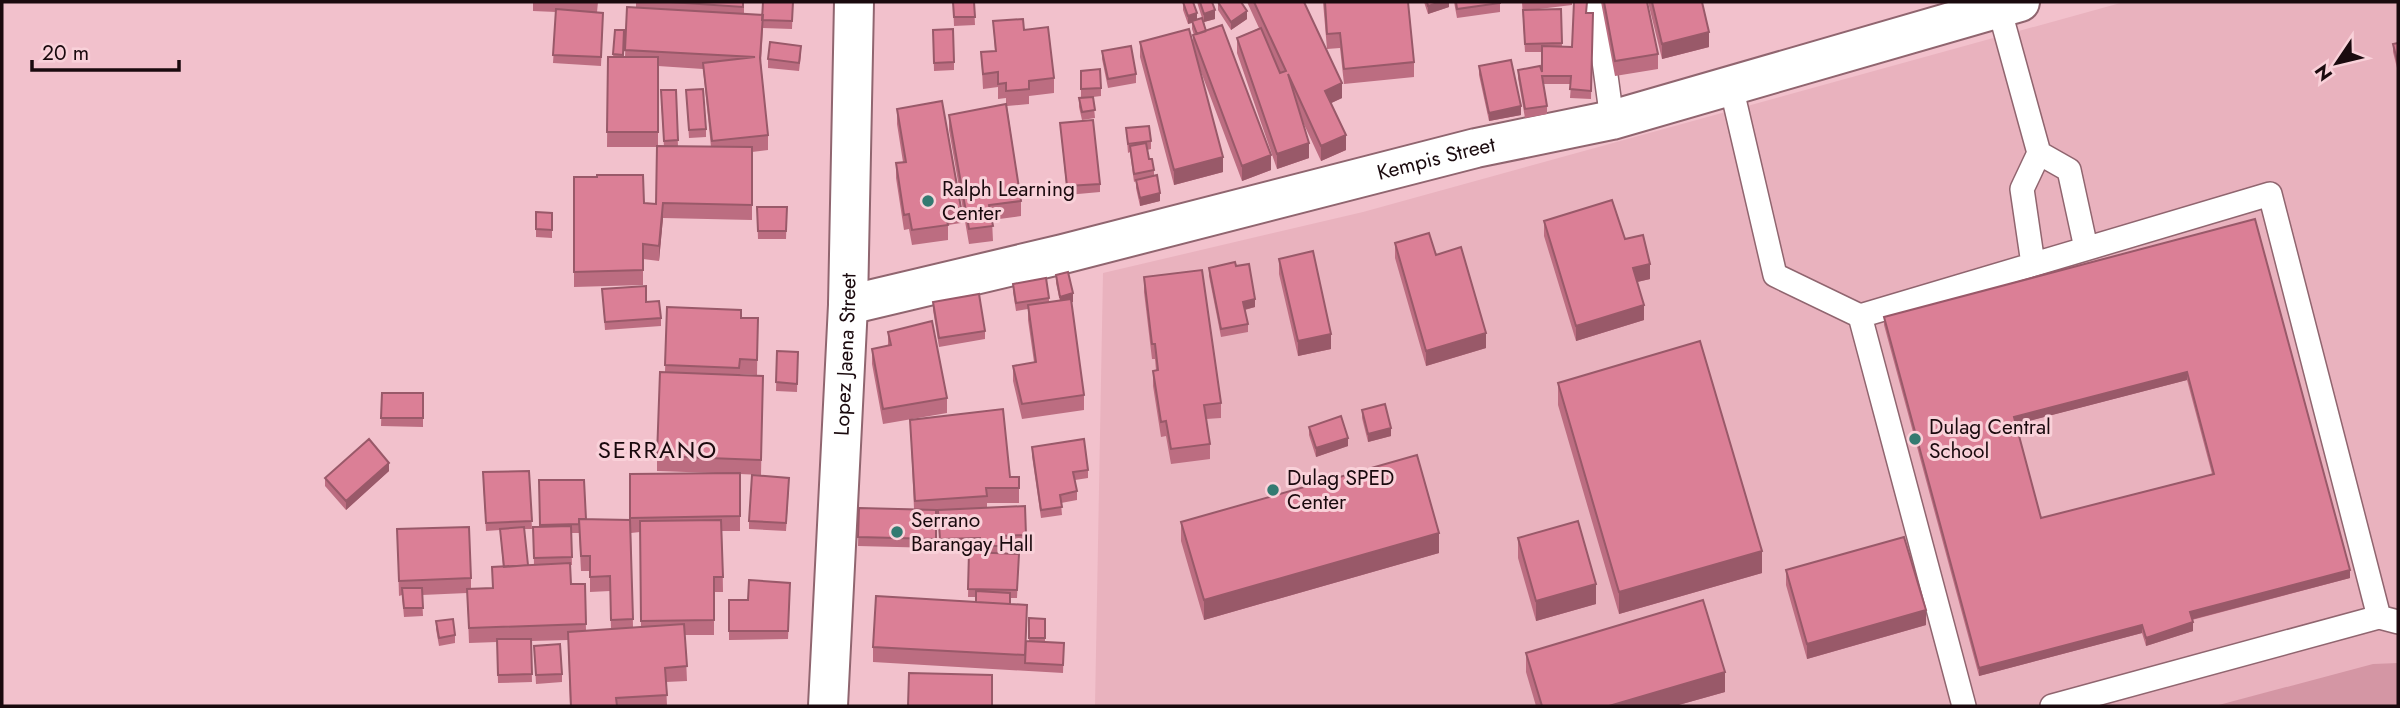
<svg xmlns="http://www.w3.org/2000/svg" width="2400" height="708" viewBox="0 0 2400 708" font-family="Jost,sans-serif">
<rect width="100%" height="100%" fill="#f2c1cc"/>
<path fill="#e9b2be" d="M2124,2H2398V706H1095L1103,273L1363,212Z"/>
<path fill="#d496a4" d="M2398,663V706H2215L2373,664Z"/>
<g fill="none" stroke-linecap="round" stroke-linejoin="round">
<defs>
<path id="service" d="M1596,2L1612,120
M1999,8L2039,153L2069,170L2086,248
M1731,86L1775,275L1860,316L2270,194L2379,617
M2033,264L2022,189L2039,153
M1860,316L1964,706
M2052,706L2379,617L2398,622"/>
<g id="minor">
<path id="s1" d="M848,305L1063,254L1476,148L1612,120L2020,2"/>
</g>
<g id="tertiary">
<path id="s2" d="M828,706L848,305L854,2"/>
</g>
</defs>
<use href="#service" stroke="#90656f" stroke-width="26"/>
<use href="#minor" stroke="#90656f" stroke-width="42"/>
<use href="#tertiary" stroke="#90656f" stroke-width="42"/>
<use href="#service" stroke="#fff" stroke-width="23"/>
<use href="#minor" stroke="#fff" stroke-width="38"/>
<use href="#tertiary" stroke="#fff" stroke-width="38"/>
</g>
<path fill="#bc6d81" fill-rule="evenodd" d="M533,2H598L597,12L603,21L601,66L553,63L556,12L533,11Z
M636,2H744V14L763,15L793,2L792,29L763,28L761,63L768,135V150L752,152V220L663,218L659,261L643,259V285L574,287V177L644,203L656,204L657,147H607L608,57H613L615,30L624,38L623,57H625L627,7L636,8ZM658,66L703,69L711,147H678L676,90L661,99L664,147L658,146Z
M953,2H974L975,25L954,26Z
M1183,2L1197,19L1202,18L1197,2H1212L1215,19L1204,22L1206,31L1271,170L1242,181L1198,64L1223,172L1174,185L1140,57V42L1193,45V35H1194L1192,29V23L1188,24L1183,10Z
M1218,2L1247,19L1231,30L1218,10Z
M1247,2H1304L1342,98L1331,103L1346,150L1321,161L1302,120L1309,158L1277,169L1237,53V38L1259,28Z
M1323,2H1408L1414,62V77L1344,84L1340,48L1327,49Z
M1424,2H1449V7L1428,14Z
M1454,2H1500V12L1457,18Z
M1522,2H1572V5L1539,9H1561L1562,47H1572L1587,13H1593L1591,99L1570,98L1571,84H1543L1547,106V114L1525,118L1518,78V70L1542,72V52H1525Z
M1601,2H1647L1658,54V69L1615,76Z
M1648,2H1702L1709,47L1662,59Z
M993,21L1024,30L1054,78V93L1029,96V104L1007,106L1021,201V216L992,220L993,241L969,244L949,130V115L1006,104V98L998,99V87L983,89L981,52L995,51Z
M933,30L954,62V70L934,71Z
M2398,43V72L2393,52V44Z
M1102,51L1136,74V83L1108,88L1102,59Z
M801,55L799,71L768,68V59Z
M1479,66L1521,115L1489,121L1479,75Z
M1081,71L1101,88V96L1093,97L1095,118L1082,120L1079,107V98L1092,97H1081Z
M686,90L706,129V137L689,138Z
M897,109L961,208V223L948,225V240L912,245L909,229L904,230L896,178V163L903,162L897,124Z
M1060,123L1100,184V192L1067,195Z
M1126,128L1151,141V149L1147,150L1149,159L1154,170V176L1160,201L1140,206L1136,188V181L1134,182L1130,152L1128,153Z
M757,207H787L786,239H758Z
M536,212L552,213V238L536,237Z
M2255,219L2350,578L2192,620L2193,631L2146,646L2142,633L1979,676L1884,325V317ZM2187,380L2212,474L2041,518L2016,424Z
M1544,221L1625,239L1650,279L1637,282L1644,320L1576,341L1544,236Z
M1395,243L1436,255L1486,348L1426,366L1395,258Z
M1279,259L1331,349L1298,356L1279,274Z
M1236,266L1255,307L1245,310L1248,324V332L1221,337L1209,276V268Z
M1056,275L1073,302H1071L1084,395V410L1022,419L1013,381V366L1034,362L1028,320V309L1016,311L1013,292V284L1049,298V302L1060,301L1056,283Z
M1144,277L1221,403V418L1206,419L1210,444V459L1171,464L1166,436L1161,437L1153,386V371L1156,370L1155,359H1152L1144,292Z
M602,289L646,302L661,318V326L605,330Z
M933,302L985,331V339L939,347L933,310Z
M667,307L741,318H758L757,375L740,374V375L763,376L761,475L740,474V531H722L723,592H714V635H685L687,681L666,682L667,706H570L568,640L531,641L532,682L498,683L497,642L469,643L467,593L422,595L423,616L404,617L402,595L399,596L397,529L471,578V589L492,588V567H503L500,530L486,531L483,480L529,471L532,529H524L528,565H534L533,527H540L539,480L586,519L630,520V474L715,473L657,471V456L665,372ZM640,532L641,627H633L631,533ZM571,533H579L581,571H590V592L610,591L611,629L586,631L585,584H571L570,565H572Z
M888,332L947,398V413L883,424L872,364V349L888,346Z
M777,351L798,352L797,392L776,391Z
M1558,383L1762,573L1619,614L1558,405Z
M382,393H423V427L381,426Z
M1362,410L1391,436L1368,442L1362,418Z
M910,420L1010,477H1019V503H987V508L1025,506L1026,543L999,544V553L1019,554L1017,598H1010V604L1027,620L1026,641H1029V618L1045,619V642L1064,643L1063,673L873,662V647L976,602V597H968L969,552L980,553V546L940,548L938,514H936V548L858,546L859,508L914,509Z
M1309,427L1348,446L1316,457L1309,435Z
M1032,447L1088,470V478L1075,480L1077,491V500L1061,503L1062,515L1041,518L1032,456Z
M389,471L346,510L325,486V478Z
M789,486L786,531L749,529V521Z
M1181,522L1439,553L1204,620L1181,541Z
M1518,538L1596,604L1536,621L1518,558Z
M1786,570L1926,625L1807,659L1786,585Z
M790,583L788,639L729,640V600H748Z
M436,621L455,635V643L439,646L436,629Z
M534,646L562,674V682L536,684Z
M1526,653L1725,692L1675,706H1536L1526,672Z"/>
<path fill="#995969" d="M1441,2H1449V7L1428,14V6Z
M1215,10V19L1204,22V14Z
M1247,11V19L1231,30V22Z
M1197,13V21L1188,24V16Z
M1709,32V47L1662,59V44Z
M1342,83V98L1325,106V91Z
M1521,106V115L1489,121V113Z
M1346,135V150L1321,161V146Z
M1309,143V158L1277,169V154Z
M1271,155V170L1242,181V166Z
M1223,157V172L1174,185V170Z
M1160,193V201L1140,206V198Z
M663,203V218L659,261V246Z
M1650,264V279L1633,283V268Z
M1073,293V302L1060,305V297Z
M1255,299V307L1243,310V302Z
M1644,305V320L1576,341V326Z
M1486,333V348L1426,366V351Z
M1331,334V349L1298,356V341Z
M2187,372V380L2014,425V417Z
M1391,428V436L1368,442V434Z
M1348,438V446L1316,457V448Z
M389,463V471L346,510V501Z
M1439,533V553L1204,620V600Z
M1762,551V573L1619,614V592Z
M2350,570V578L2190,620V612Z
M1596,584V604L1536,621V601Z
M1926,610V625L1807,659V644Z
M2193,622V631L2146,646V638Z
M2142,625V633L1979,676V668Z
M1725,672V692L1675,706H1609Z"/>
<path fill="#db7f96" stroke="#995969" stroke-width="2" fill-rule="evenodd" d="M670,2H743V7Z
M763,2H793L792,21L762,20Z
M953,2H974L975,17H954Z
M1183,2H1193L1197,13L1188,16Z
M1200,2H1212L1215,10L1204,14Z
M1218,2H1241L1247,11L1231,22Z
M1254,2H1304L1342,83L1325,91L1346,135L1321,146L1288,74L1309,143L1277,154L1237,38L1261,28L1280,73L1286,71Z
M1325,2H1408L1414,62L1344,69L1340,33L1327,34Z
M1427,2H1441L1428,6Z
M1456,2H1500V3L1457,9Z
M1574,2H1587L1586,13H1593L1591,91L1570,89L1571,76H1542L1547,106L1525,109L1518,70L1540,66L1542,72V46L1572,47Z
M1604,2H1647L1658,54L1615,61Z
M1652,2H1702L1709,32L1662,44Z
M627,7L763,15L760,58L768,135L712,141L703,63L755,57L625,50Z
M556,9L603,13L601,57L553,55Z
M1561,9L1562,43L1525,44L1523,10Z
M1202,18L1206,31L1197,34L1192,21Z
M1023,19L1024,30L1048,27L1054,78L1029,81V89L1006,91V83L998,84V72L983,74L981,52L996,51L993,21Z
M1222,25L1271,155L1242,166L1193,35Z
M953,29L954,62L934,63L933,30Z
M1189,29L1223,157L1174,170L1140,42Z
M615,30H624L623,55L613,54Z
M770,42L801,46L799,63L768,59Z
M2398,43V64L2393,44Z
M1131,46L1136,74L1108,79L1102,51Z
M608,57H658V132H607Z
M1511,60L1521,106L1489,113L1479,66Z
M1100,69L1101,88L1081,89V71Z
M703,89L706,129L689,130L686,90Z
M661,90H676L678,140L664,141Z
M1093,97L1095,110L1082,112L1079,98Z
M942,101L961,208L944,210L948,225L912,230L909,214L904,215L896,163L906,162L897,109Z
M1006,104L1021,201L989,205L993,226L969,229L949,115Z
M1093,120L1100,184L1067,186L1060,123Z
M1149,126L1151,141L1128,144L1126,128Z
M1146,143L1149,159H1152L1154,170L1134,174L1130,146Z
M657,146L752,147V205L663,203L659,246L643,244V270L574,272V177H597V175H643L644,203L656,204Z
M1157,175L1160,193L1140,198L1136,180Z
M1612,200L1625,239L1643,235L1650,264L1633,268L1644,305L1576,326L1544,221Z
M757,207H787L786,231H758Z
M536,212L552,213V230L536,229Z
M2255,219L2350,570L2190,612L2193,622L2146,638L2142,625L1979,668L1884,317ZM2187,372L2214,474L2041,518L2014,417Z
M1429,233L1436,255L1461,247L1486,333L1426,351L1395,243Z
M1313,251L1331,334L1298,341L1279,259Z
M1235,262L1236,266L1249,264L1255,299L1243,302L1248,324L1221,329L1209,268Z
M1202,270L1221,403L1204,405L1210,444L1171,449L1166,421L1161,422L1153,371L1158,370L1155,344H1152L1144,277Z
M1068,272L1073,293L1060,297L1056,275Z
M1046,278L1049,298L1016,303L1013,284Z
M646,286V302L659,301L661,318L605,322L602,289Z
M979,294L985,331L939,338L933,302Z
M1071,299L1084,395L1022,404L1013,366L1036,362L1028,305Z
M667,307L741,310V318H758L757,360L740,359L739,368L665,365Z
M932,321L947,398L883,409L872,349L891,345L888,332Z
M1700,341L1762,551L1619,592L1558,383Z
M777,351L798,352L797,384L776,382Z
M660,372L763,376L761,460L657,456Z
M382,393H423V418H381Z
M1385,404L1391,428L1368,434L1362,410Z
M1003,409L1010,477H1019V488H986L987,496L915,501L910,420Z
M1341,416L1348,438L1316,448L1309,427Z
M369,439L389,463L346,501L325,478Z
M1084,439L1088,470L1073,472L1077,491L1060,495L1062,507L1041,510L1032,447Z
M1417,455L1439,533L1204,600L1181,522Z
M529,471L532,521L486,523L483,472Z
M740,473V516L630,518V474Z
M752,475L789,478L786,523L749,521Z
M539,480H584L586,519H579V524L540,525Z
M1025,506L1026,535L999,536V546H980V538L940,539L938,510Z
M859,508L936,510V539L858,537Z
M579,519L630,520L633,619L611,620L610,576L590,577V556H581Z
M721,520L723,577H714V620L641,621L640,521Z
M1578,521L1596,584L1536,601L1518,538Z
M571,526L572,557L534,558L533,527Z
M469,527L471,578L399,581L397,529Z
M524,527L528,565L504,567L500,529Z
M1904,537L1926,610L1807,644L1786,570Z
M969,552L1019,554L1017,590L968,589Z
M570,563L571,584H585L586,624L469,628L467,589L493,588L492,567Z
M749,580L790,583L788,631H729V600H748Z
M402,588H422L423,608H404Z
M976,591L1010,593V604L976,602Z
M876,596L1027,605L1025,655L873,647Z
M1703,600L1725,672L1609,706H1542L1526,653Z
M1029,618L1045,619V638H1029Z
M453,619L455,635L439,638L436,621Z
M684,624L687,666L665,668L667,695L616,698L617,706H571L568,632Z
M497,639H531L532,674L498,675Z
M1026,641L1064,643L1063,665L1025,663Z
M560,644L562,674L536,675L534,646Z
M909,673L992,675V706H908Z"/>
<g fill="#337a71" stroke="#f9d1d9" stroke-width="2.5">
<circle cx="928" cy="201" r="7"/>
<circle cx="1915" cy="439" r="7"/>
<circle cx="1273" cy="490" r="7"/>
<circle cx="897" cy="532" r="7"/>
</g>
<g text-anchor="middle" stroke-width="6" stroke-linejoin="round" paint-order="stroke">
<g font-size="21" fill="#1a0a0e" stroke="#f9d1d9">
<text dy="7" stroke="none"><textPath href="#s1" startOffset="606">Kempis Street</textPath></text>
<text dy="7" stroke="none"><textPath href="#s2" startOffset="352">Lopez Jaena Street</textPath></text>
</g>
<g font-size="21" fill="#1a0a0e" stroke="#f9d1d9" text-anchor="start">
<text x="942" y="196">Ralph Learning<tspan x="942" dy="24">Center</tspan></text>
<text x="1929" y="434">Dulag Central<tspan x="1929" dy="24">School</tspan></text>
<text x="1287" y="485">Dulag SPED<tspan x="1287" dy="24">Center</tspan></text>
<text x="911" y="527">Serrano<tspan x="911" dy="24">Barangay Hall</tspan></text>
</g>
<g font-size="24" letter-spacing="2" fill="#1a0a0e" stroke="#f9d1d9">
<text x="658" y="458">SERRANO</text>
</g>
</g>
<rect width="2400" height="708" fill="none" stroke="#1a0a0e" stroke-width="7"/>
<g transform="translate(2337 63) rotate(235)" stroke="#f9d1d9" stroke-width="5" paint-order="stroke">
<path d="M0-5L12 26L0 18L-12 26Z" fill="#1a0a0e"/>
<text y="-10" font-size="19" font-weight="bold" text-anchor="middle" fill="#1a0a0e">N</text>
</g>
<path d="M32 60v10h147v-10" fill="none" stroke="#1a0a0e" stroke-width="3.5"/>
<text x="42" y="60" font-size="21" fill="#1a0a0e" stroke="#f9d1d9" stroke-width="5" paint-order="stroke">20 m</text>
</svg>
